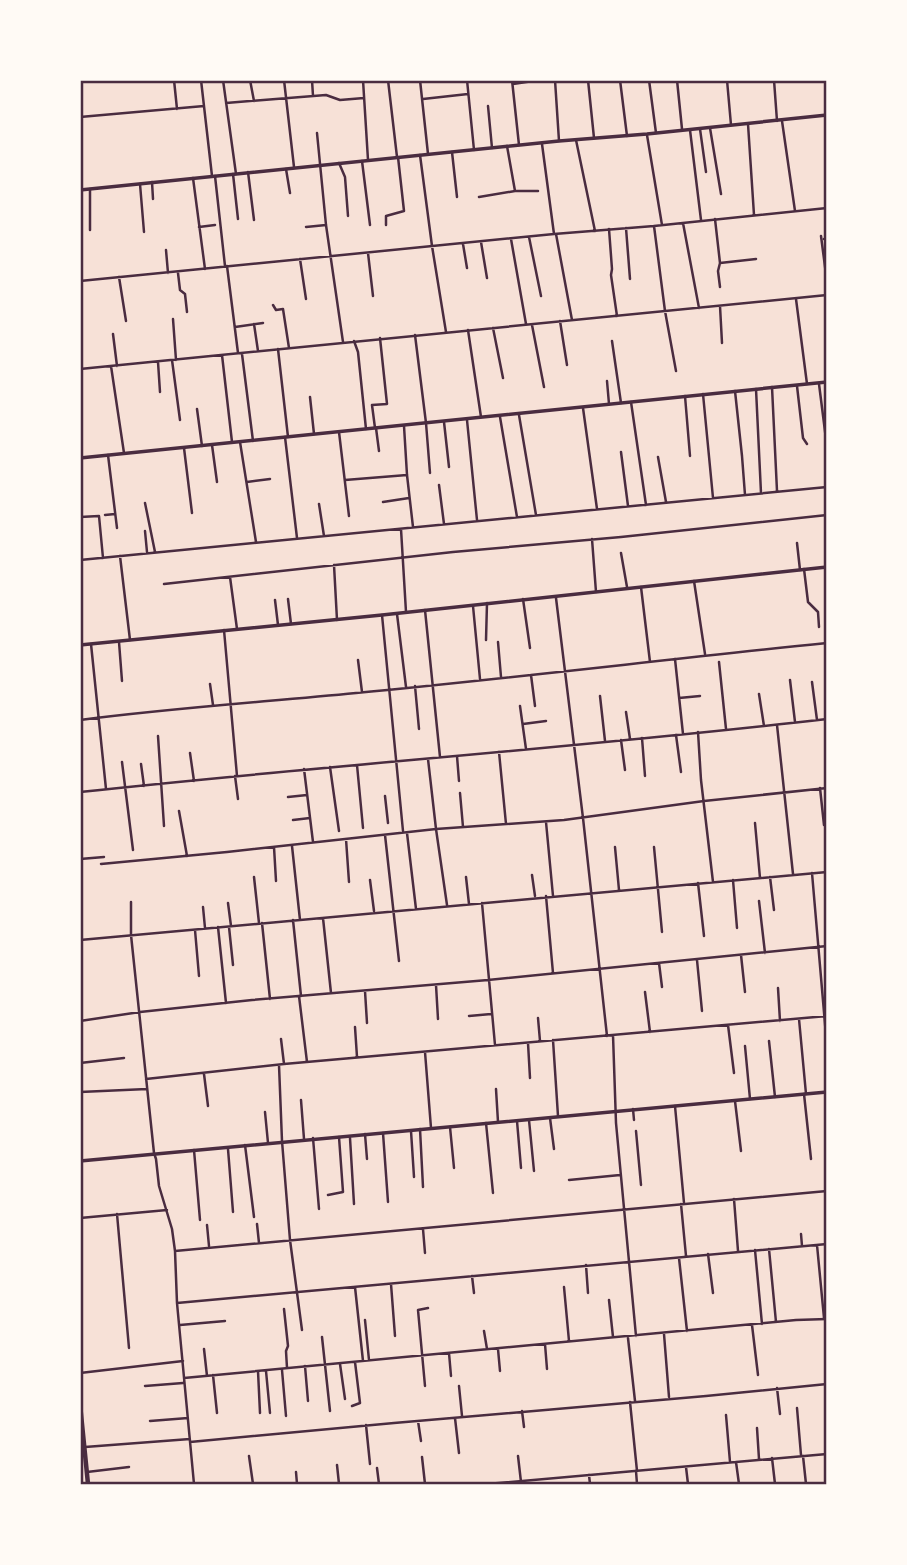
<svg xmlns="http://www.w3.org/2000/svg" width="907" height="1565" viewBox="0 0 907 1565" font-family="'Public Sans',sans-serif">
<rect width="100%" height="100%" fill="#f7e1d7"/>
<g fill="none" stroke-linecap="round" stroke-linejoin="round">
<path stroke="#4a2c40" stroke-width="2.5" d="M174,80L177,109
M201,80L212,176
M223,80L236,174
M250,80L254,101
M284,80L294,167
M312,80L313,96
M363,80L368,160
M388,80L397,157
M420,80L428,154
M467,80L474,150
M512,80L519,145
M555,80L559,141
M588,80L594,138
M620,80L627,136
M649,80L656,133
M677,80L682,129
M727,80L731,125
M774,80L777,121
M513,84L540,80
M423,99L468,94
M226,103L326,95L340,100L364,98
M488,106L492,148
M80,117L204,106
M782,121L795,211
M748,124L754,215
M710,128L721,194
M700,129L706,172
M690,130L701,220
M317,133L326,225L343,342
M647,135L662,225
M576,140L595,231
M542,144L554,234
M452,152L457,197
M420,155L432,246L446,332
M362,161L370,225
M339,163L345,177L348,216
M286,169L290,193
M248,172L254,220
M233,174L238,219
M215,176L225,266
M193,178L205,269
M152,182L153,199
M140,184L144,232
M90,189V230
M515,191H538
M479,197L515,191L507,146
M715,219L720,263L718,271L720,287
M683,223L699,308
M386,225V216L404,211L398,157
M654,226L665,311L676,371
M199,227L215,225
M306,227L326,225
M626,228L630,279
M609,229L612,269L611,275L617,316
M556,234L572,320
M821,236L827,282
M529,237L541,296
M511,239L526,324
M824,239H827
M481,242L487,278
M463,244L467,268
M166,250L168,273
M368,253L373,296
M300,259L306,299
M720,263L756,259
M227,266L238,353
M178,273L180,290L185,294L187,312
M119,277L126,321
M80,281L554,234L654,226L827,208
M796,299L807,384
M273,305L276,310L283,309L289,348
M720,306L722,343
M173,319L176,360
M560,321L567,365
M254,324L258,351
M532,325L544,387
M235,327L263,323
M493,328L503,378
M468,330L481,417
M113,334L117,366
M415,335L426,423L430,473
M354,341L358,352L366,429
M612,341L621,403
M278,349L288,437
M242,354L253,441
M222,355L232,442
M172,360L180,420
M158,362L160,392
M111,366L124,453
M80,369L827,295
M607,381L609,404
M819,384L827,447
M797,386L803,438L807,444
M772,387L777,491
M756,389L761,493
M735,391L742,456L745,495
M703,394L713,498
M685,396L690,456
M310,397L314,434
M631,402L646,505
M583,408L597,509
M197,409L202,446
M519,415L536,515
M500,417L517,517
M467,420L477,520
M444,422L449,467
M404,426L407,475L413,527
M375,428L372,405L387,404L380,338
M376,428L379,451
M339,432L349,516
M285,437L297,538
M240,442L256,542
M212,445L217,482
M184,448L192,513
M621,452L628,506
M108,455L117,528
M658,457L666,502
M345,480L407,475
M247,482L270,479
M439,485L444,524
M383,502L409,498
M145,503L155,552
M319,504L324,536
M105,515L115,514
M80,517L99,516L103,558
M401,529L406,612
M145,531L147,552
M592,539L596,592
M797,543L800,570
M621,553L627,587
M120,556L130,640
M80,560L827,487
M334,565L337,620
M804,569L808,602L818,612L819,627
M230,577L237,629
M694,581L705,654
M164,584L453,552L621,537L827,515
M641,587L650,662
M556,598L583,818L607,1036
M288,599L291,624
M523,599L530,648
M275,600L278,625
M473,606L480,679
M425,610L440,757
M397,614L406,687
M382,615L403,831
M224,630L237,776
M486,640L487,603
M119,642L122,681
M498,642L501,677
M91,644L106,789
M675,659L683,734
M358,660L362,692
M719,662L726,729
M531,675L535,706
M790,680L795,722
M812,682L817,720
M210,684L213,705
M415,686L419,729
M759,694L764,726
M600,696L605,741
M679,698L700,696
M520,706L526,749
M626,712L630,739
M80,720C172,708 264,702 356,693C513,678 670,659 827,643
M523,724L546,721
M777,725L793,874
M698,732L701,780L713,882
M676,735L681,772
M158,736L164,826
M642,738L645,776
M621,740L625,770
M499,752L506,824
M190,753L194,781
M457,756L459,781
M428,759L436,829L447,905
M122,762L133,850
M141,764L144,786
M357,765L363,828
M330,767L339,831
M304,769L313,842
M235,776L238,799
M820,788L824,825
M80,792C329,765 578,748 827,719
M460,793L463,827
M385,796L388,823
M288,797L307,795
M179,811L187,856
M293,820L310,818
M546,822L553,896
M755,823L760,878
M407,833L416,909
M385,835L399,961
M346,839L349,882
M292,846L300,920
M274,847L276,881
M615,847L619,890
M654,847L662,932
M80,859L104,857
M101,864L227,852L436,829L564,820L704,801L827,788
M812,873L827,1047
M532,875L535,896
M254,877L259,923
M466,877L469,904
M770,877L774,910
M370,880L374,911
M733,880L737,928
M698,883L704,936
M546,896L553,973
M759,901L765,953
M131,902V935L154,1153L156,1159L159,1186L172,1229L175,1251L177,1303L194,1484
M228,903L231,926
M482,903L495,1045
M203,907L205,928
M323,918L331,993
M293,920L301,996
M262,923L270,999
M218,927L226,1003
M229,927L233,965
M195,930L199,976
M80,940L827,872
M741,955L745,992
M697,960L702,1011
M659,963L662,987
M436,985L438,1019
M778,988L780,1021
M365,991L367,1023
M645,992L650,1032
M299,996L307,1062
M469,1016L491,1014
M538,1018L540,1041
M799,1019L806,1094
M80,1021L140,1012L252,1000L488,980L827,946
M728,1025L734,1073
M355,1027L357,1057
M613,1035L616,1123L636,1336
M281,1039L284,1064
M553,1040L558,1116
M769,1041L775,1097
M528,1043L530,1078
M745,1046L750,1099
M425,1052L431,1128
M80,1063L124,1058
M279,1065L282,1141L290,1240L302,1330
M204,1074L208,1106
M146,1079L284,1064L827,1016
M496,1089L498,1122
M80,1092L147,1089
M804,1094L811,1159
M301,1100L304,1139
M735,1101L741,1151
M675,1106L684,1203
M633,1109L634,1120
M265,1112L268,1143
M550,1118L554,1149
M529,1120L534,1171
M517,1121L521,1168
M486,1123L493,1193
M450,1127L454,1168
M420,1129L423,1187
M411,1131L414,1177
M636,1131L641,1185
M383,1133L388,1202
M365,1134L367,1159
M313,1138L319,1209
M350,1138L354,1204
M245,1145L254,1217
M228,1149L233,1212
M194,1150L200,1220
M569,1180L620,1175
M328,1195L343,1192L339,1137
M734,1199L738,1251
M681,1204L686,1256
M117,1214L129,1348
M80,1218L167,1210
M257,1224L259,1243
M207,1225L209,1246
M423,1229L425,1253
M801,1234L802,1246
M817,1245L824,1318
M769,1249L776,1322
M755,1250L762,1324
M175,1251L827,1191
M708,1254L713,1293
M679,1258L687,1331
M586,1265L588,1293
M472,1276L474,1293
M391,1284L395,1336
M355,1287L363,1361
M564,1287L569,1341
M609,1300L613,1337
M177,1303L827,1244
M284,1309L288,1346L286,1351L287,1368
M365,1320L369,1360
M180,1325L225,1321
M752,1325L758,1375
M484,1331L487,1349
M664,1334L669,1397
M322,1337L330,1411
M628,1338L635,1401
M545,1344L547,1369
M204,1349L207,1376
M498,1349L500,1371
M449,1353L451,1376
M340,1364L345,1399
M305,1366L308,1401
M282,1370L286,1416
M258,1371L260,1413
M266,1371L270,1413
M80,1373L183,1361
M213,1375L217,1413
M184,1378L796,1320L827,1319
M145,1386L183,1383
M425,1386L418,1310L428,1308
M459,1386L462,1416
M777,1388L780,1414
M630,1402L637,1471
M352,1406L360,1403L355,1362
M797,1408L801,1455
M522,1411L524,1427
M726,1415L730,1462
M455,1418L459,1453
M150,1421L188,1418
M418,1421L421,1441
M366,1425L370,1464
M757,1428L759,1459
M190,1442L394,1423L706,1396L827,1384
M85,1447L190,1439
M249,1456L253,1484
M518,1456L521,1482
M803,1456L806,1484
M422,1457L425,1484
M772,1458L775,1484
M736,1462L739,1484
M337,1465L339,1484
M686,1467L688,1484
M377,1468L379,1484
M636,1471L637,1484
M87,1472L129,1467
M296,1472L297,1484
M589,1475L590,1484
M487,1484L827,1454"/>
<path stroke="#4a2c40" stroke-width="3.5" d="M80,190L559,141L647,134L827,115
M80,458L827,382
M80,645L382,615L827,567
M80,1161L827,1092"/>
<path stroke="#4a2c40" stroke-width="4.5" d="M80,1404L88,1484"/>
</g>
<rect width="907" height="1565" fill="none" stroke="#fffaf5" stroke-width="164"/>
<rect x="82" y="82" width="743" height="1401" fill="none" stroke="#4a2c40" stroke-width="2.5"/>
</svg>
